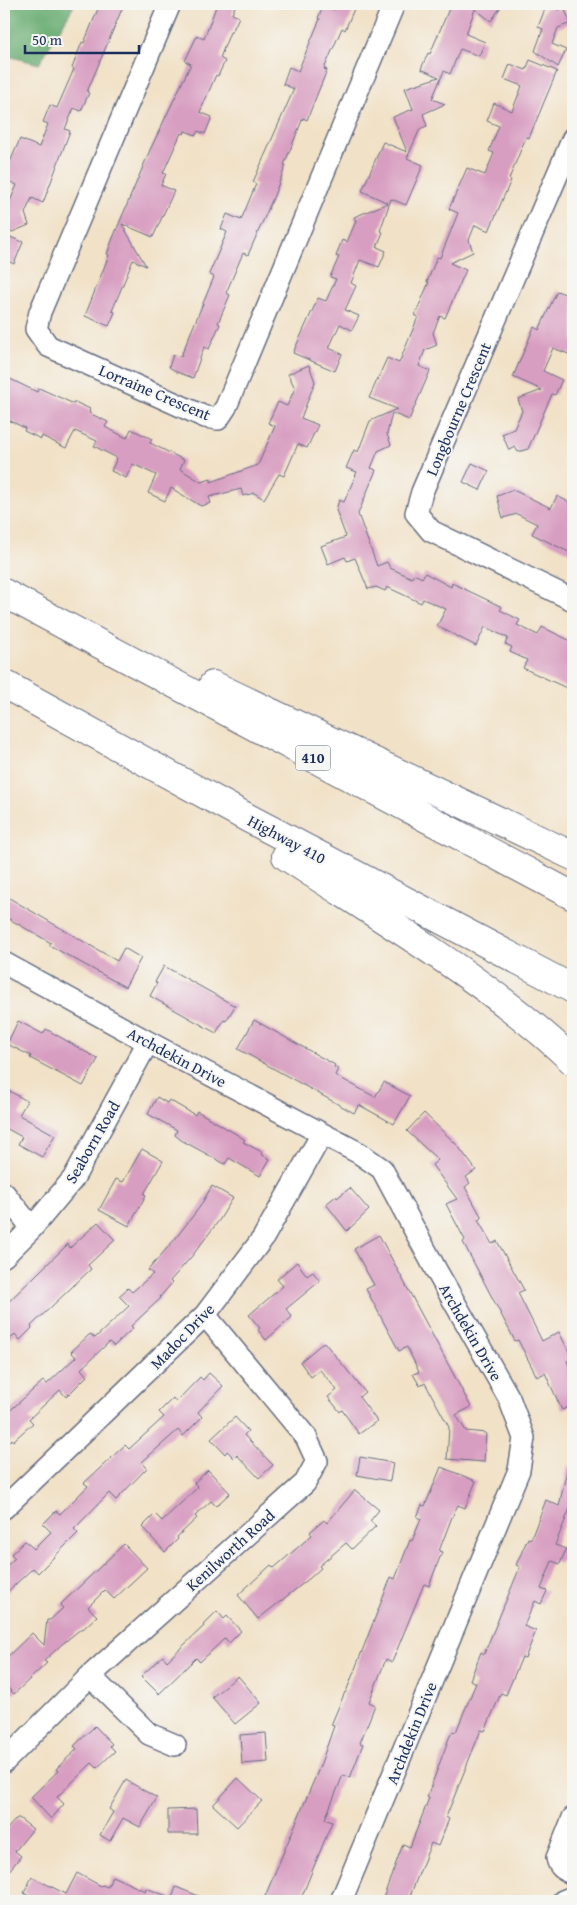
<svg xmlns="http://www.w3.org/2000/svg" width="577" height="1905" viewBox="0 0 577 1905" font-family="'Gentium Book Plus',serif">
<rect width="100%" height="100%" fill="#f6f6f2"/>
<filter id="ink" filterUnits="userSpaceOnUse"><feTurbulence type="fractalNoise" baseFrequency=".02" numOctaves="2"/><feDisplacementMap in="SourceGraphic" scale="10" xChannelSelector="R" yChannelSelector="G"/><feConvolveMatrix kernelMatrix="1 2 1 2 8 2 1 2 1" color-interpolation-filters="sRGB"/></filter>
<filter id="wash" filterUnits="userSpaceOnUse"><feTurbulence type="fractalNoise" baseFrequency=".0096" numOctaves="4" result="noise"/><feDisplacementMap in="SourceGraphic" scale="20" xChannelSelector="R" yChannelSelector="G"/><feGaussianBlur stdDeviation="1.12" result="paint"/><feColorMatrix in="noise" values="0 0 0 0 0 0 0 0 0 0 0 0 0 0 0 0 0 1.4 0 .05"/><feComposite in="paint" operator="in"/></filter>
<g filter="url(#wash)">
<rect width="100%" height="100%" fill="#f1e1c6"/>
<path fill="#68ac71" stroke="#426e68" d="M4,4H75L39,64L4,55Z"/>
<g id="blocks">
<path fill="#d89ec1" d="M100,4H124L87,92L89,93L81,111L74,108L65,129L70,131L43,203L32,198L25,213L29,225L5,235L23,242L14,264L4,259V215L17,185L4,179V176L20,139L39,147L48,124L43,122L50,105L57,108L74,69L72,68L82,42L84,43Z
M217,4H236L232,14L239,17L232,32H230L220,58L225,61L218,76L216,75L200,112L212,117L205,134L198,131L196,135L185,131L184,134L181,133L163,173L166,174L161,185L174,191L153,237L122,224L146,266L133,260L112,311L115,312L109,326L85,316L109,255L107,254L113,238L150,150L191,64L185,61L197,36L204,39Z
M337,4L354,9L345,30L342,28L324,69L327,70L314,102L307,120L303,118L284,165H286L273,198L248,255L243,253L226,293L230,295L218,323L220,324L209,349L204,347L193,378L177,372L169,367L173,355L181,356L214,277L209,274L227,232L221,229L227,214L241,220L256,184L253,182L294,89L283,84L289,67L298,71L320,19L318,18L324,5L334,10Z
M451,4H503L491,21L475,9L466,34L485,42L479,56L460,49L450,74L444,71L432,99L445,104L423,114L427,126L420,129L407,158L423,165L406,205L391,199L380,231L383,232L377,247L386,251L379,267L360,260L351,283L356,286L345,310L359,316L352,330L340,324L329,348L342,354L335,371L293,353L318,298L326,301L336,279L330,277L339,257L336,256L342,240L347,242L356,221L354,217L388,203L362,191L383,142L407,152L393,117L413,109L405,88L439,77L421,69L428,53L430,54Z
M555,4L558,10L564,8L571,23L558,28L552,44L566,50L558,67L535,51L543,29L538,27L545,9Z
M530,60L557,71L529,138L526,137L509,179L511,180L489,231L475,225L469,240L473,252L450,263L466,270L445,318L440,316L433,333L437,345L425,350L419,366L430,371L409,420L392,413L387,434L391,445L378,451L371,468L376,470L358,514L377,566L387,562L390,568L412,578L414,574L422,578L425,573L451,587L452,583L502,607L500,610L520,620L517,625L538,635L542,627L573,642V691L523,668L527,660L510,652L512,647L505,644L508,638L485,627L476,646L437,626L446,609L423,599L421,603L387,587L385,591L376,587L368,589L355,558L347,561L345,557L328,564L321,546L346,537L336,510L339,500L344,502L357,472L346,468L354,450L358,452L370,421L397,409L369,398L387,358L399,363L418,317L415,315L429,282H427L437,257L440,258L458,213L449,209L467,168L485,175L494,153L489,151L499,126L487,121L494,103L512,111L522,86L504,79L510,64L526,70Z
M557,291L573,297V349L571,355L553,348L543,371L562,380L555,395L552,394L528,449L518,452L515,447L509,450L502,434L514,429L522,411L518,399L542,390L513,377L534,327L539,330Z
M309,365L315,382L301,418L318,425L307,448L298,444L284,476L279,474L264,499L254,493L243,496L241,489L209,497L211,503L201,506L171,488L165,501L148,493L156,475L133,464L126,478L111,471L117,458L94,446L97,441L75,431L66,448L42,436L41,439L24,431L25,428L4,418V376L37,392L39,388L74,404L75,402L90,409L89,413L108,422L105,427L127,438L131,429L152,439L150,443L184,460L180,469L201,482L211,479V482L258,465L275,426L268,423L278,402L287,406L295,388L288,374Z
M472,463L489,471L480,490L463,482Z
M513,490L551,508L557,496L573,504V554L532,534L537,524L517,514L503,518L497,496Z
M4,895L117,961L124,948L141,958L125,987L49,945L51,943L4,916Z
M164,966L235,1006L226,1021L224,1020L216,1033L150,996L157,983L155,982Z
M254,1020L335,1065L334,1067L338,1069L335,1075L375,1097L384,1082L410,1096L394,1124L359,1105L354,1113L238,1049Z
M18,1021L43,1034L46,1029L98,1059L83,1086L30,1058L31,1056L7,1044Z
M4,1088L27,1101L19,1115L55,1135L42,1157L18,1144L22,1137L4,1127Z
M157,1097L167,1103L169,1100L195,1115L197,1111L236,1134L245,1140L243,1142L262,1152L261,1154L270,1159L260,1176L229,1158L225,1164L181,1140L175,1135L177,1130L148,1114Z
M424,1113L458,1146L476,1170L466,1177L470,1183L465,1187L482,1218L478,1220L492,1244L497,1241L524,1290L518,1293L542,1341L559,1332L572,1358L567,1361L573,1376V1405L562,1410L545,1373L537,1377L518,1340L515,1341L463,1242L465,1240L446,1204L457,1199L432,1165L438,1160L407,1131Z
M142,1149L163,1161L144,1194L146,1195L129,1226L99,1210L116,1179L123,1182Z
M212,1186L233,1198L220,1219L192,1256L170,1281L172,1283L160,1297L161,1298L131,1326L133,1328L114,1346L109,1342L81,1369L87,1376L66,1397L60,1390L29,1419L33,1423L13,1441L12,1439L4,1447V1416L43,1381L47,1384L76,1357L71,1352L90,1334L95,1338L129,1306L119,1296L128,1288L132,1292L153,1274L148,1270L175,1239L199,1208Z
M350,1188L369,1210L347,1231L326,1204L336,1196L337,1198Z
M98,1222L115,1240L88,1265L91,1269L31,1326L32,1328L20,1340L15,1334L4,1346V1306L68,1244L70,1248Z
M379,1235L471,1407L456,1415L466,1431L486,1433L484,1462L447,1459L449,1427L425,1383L420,1386L413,1374L419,1372L407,1347L399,1351L366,1289L374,1285L354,1249Z
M297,1262L307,1276L313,1272L320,1281L286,1309L292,1317L266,1340L258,1330L260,1328L249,1315L283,1286L277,1279Z
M324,1342L365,1392L359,1397L377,1421L359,1434L342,1410L340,1412L328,1397L337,1390L320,1370L311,1377L300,1362Z
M209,1373L223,1386L198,1412L202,1417L183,1436L178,1430L142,1462L147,1468L116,1500L109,1493L74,1529L78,1533L38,1573L33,1568L4,1595V1568L15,1558L11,1554L25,1541L34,1549L51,1532L43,1524L56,1511L60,1514L88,1486L84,1483L125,1445L129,1449L164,1417L159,1412L173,1398L176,1402L200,1377L203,1380Z
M235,1417L248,1431L244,1435L273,1465L259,1478L237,1455L234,1458L227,1451L225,1454L211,1439Z
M360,1457L393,1463L390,1481L357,1475Z
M568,1466H573V1501L555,1545L566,1549L560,1564L552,1561L541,1589L547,1591L541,1604L535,1601L524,1626L536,1631L525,1658L522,1657L506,1695L501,1693L485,1731L481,1730L446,1817L449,1819L438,1846L431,1843L408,1901H382L403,1844L410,1847L429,1798L427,1797L449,1738L453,1731L456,1732L464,1712L476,1683L470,1680L481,1652L484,1654L520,1567L516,1565L528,1538L531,1539L546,1500L559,1506Z
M441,1467L476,1481L465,1508L458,1505L452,1517L439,1551L442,1552L429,1586L424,1584L392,1662L386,1659L369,1702L375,1705L360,1743L363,1744L350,1778L343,1775L325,1819L332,1822L300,1901H263L320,1766L334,1726L331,1725L345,1692H346L391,1577L395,1579L410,1540L412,1541L421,1519L417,1517L422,1505L425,1506Z
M208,1470L230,1493L216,1506L211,1501L195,1516L197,1518L177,1537L178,1539L165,1552L142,1527L155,1514L162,1521L198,1487L194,1483Z
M355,1490L379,1510L370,1521L376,1526L352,1549L346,1543L319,1566L321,1568L310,1578L258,1619L238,1595L271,1565L274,1568L312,1535L310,1532L324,1520L327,1523Z
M124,1544L147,1568L114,1599L105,1590L88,1607L97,1616L83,1629L82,1628L61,1645L44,1661L47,1663L14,1694L4,1684V1660L32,1633L44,1645L47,1620H50L63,1608L60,1605Z
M217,1611L224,1619L227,1616L241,1631L229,1643L225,1638L200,1662L196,1658L159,1694L141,1676L163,1656L167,1661L204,1626L203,1625Z
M238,1676L261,1703L235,1724L212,1697Z
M95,1726L112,1744L110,1746L115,1751L97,1768L92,1763L57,1797L64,1804L51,1819L31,1797L58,1771L56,1769L77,1749L74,1746Z
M266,1733L268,1762L242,1764L240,1735Z
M238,1778L262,1801L237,1827L213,1805Z
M126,1780L157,1798L140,1827L123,1818L110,1841L100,1835L113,1812L109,1809Z
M196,1809L197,1834H168V1810Z
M17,1818H19L33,1829L15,1851L21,1856L4,1877V1840L8,1835L5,1833L6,1830Z
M77,1873L101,1886L102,1885L108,1887L112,1876L145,1891L146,1888L172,1898L176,1887L211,1901H30L32,1898L24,1893L32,1877L66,1894Z"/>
</g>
</g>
<g filter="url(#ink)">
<use href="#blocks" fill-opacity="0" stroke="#666d82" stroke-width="1"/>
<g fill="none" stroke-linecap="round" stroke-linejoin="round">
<defs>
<path id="minor" d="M170,4L40,312L36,329L48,346L205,417L218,419L226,407L394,4
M573,138L422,492L416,513L431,531L573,600
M4,963L148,1042L359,1153L382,1169L436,1270L509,1398L524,1438L519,1470L341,1901
M4,1193L32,1228
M4,1256L32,1228L73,1179L148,1042
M4,1508L205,1315L263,1238L322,1134
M90,1676L149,1734L175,1745
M4,1762L90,1676L305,1483L317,1461L306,1437L205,1315
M573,1818L557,1858C559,1868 565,1870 573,1874
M563,1901L573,1897"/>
<path id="highway" d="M4,593L573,896
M4,684L248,818L573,989
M213,685L573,856
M286,856C383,920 489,981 573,1061"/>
</defs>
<use href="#minor" stroke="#666d82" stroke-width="24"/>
<use href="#highway" stroke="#666d82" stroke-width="30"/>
<use href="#minor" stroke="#fff" stroke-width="21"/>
<use href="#highway" stroke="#fff" stroke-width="28"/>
</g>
</g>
<g text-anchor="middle" stroke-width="4" stroke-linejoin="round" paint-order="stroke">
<rect fill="#f6f6f2" stroke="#5d6b8a" stroke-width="1" x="295.5" y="745.5" width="35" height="25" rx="4"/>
<g font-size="15" font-weight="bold" fill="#1b2f5e">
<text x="313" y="763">410</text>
</g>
<g font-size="16" fill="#1b2f5e" stroke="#f6f6f2">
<text transform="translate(155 392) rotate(23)" y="6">Lorraine Crescent</text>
<text transform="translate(458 409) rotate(-67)" y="6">Longbourne Crescent</text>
<text transform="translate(287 839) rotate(28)" y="6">Highway 410</text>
<text transform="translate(177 1057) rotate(28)" y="6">Archdekin Drive</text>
<text transform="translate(92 1142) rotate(-60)" y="6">Seaborn Road</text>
<text transform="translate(471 1332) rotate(60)" y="6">Archdekin Drive</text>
<text transform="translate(182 1336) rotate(-46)" y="6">Madoc Drive</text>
<text transform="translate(230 1550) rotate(-42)" y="6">Kenilworth Road</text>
<text transform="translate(411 1733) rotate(-68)" y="6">Archdekin Drive</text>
</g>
</g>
<rect width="577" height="1905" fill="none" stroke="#f6f6f2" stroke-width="20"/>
<path d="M25 45v8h114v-8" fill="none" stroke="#1b2f5e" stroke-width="2.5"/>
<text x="32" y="45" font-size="15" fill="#1b2f5e" stroke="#f6f6f2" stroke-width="4" paint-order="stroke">50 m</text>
</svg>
